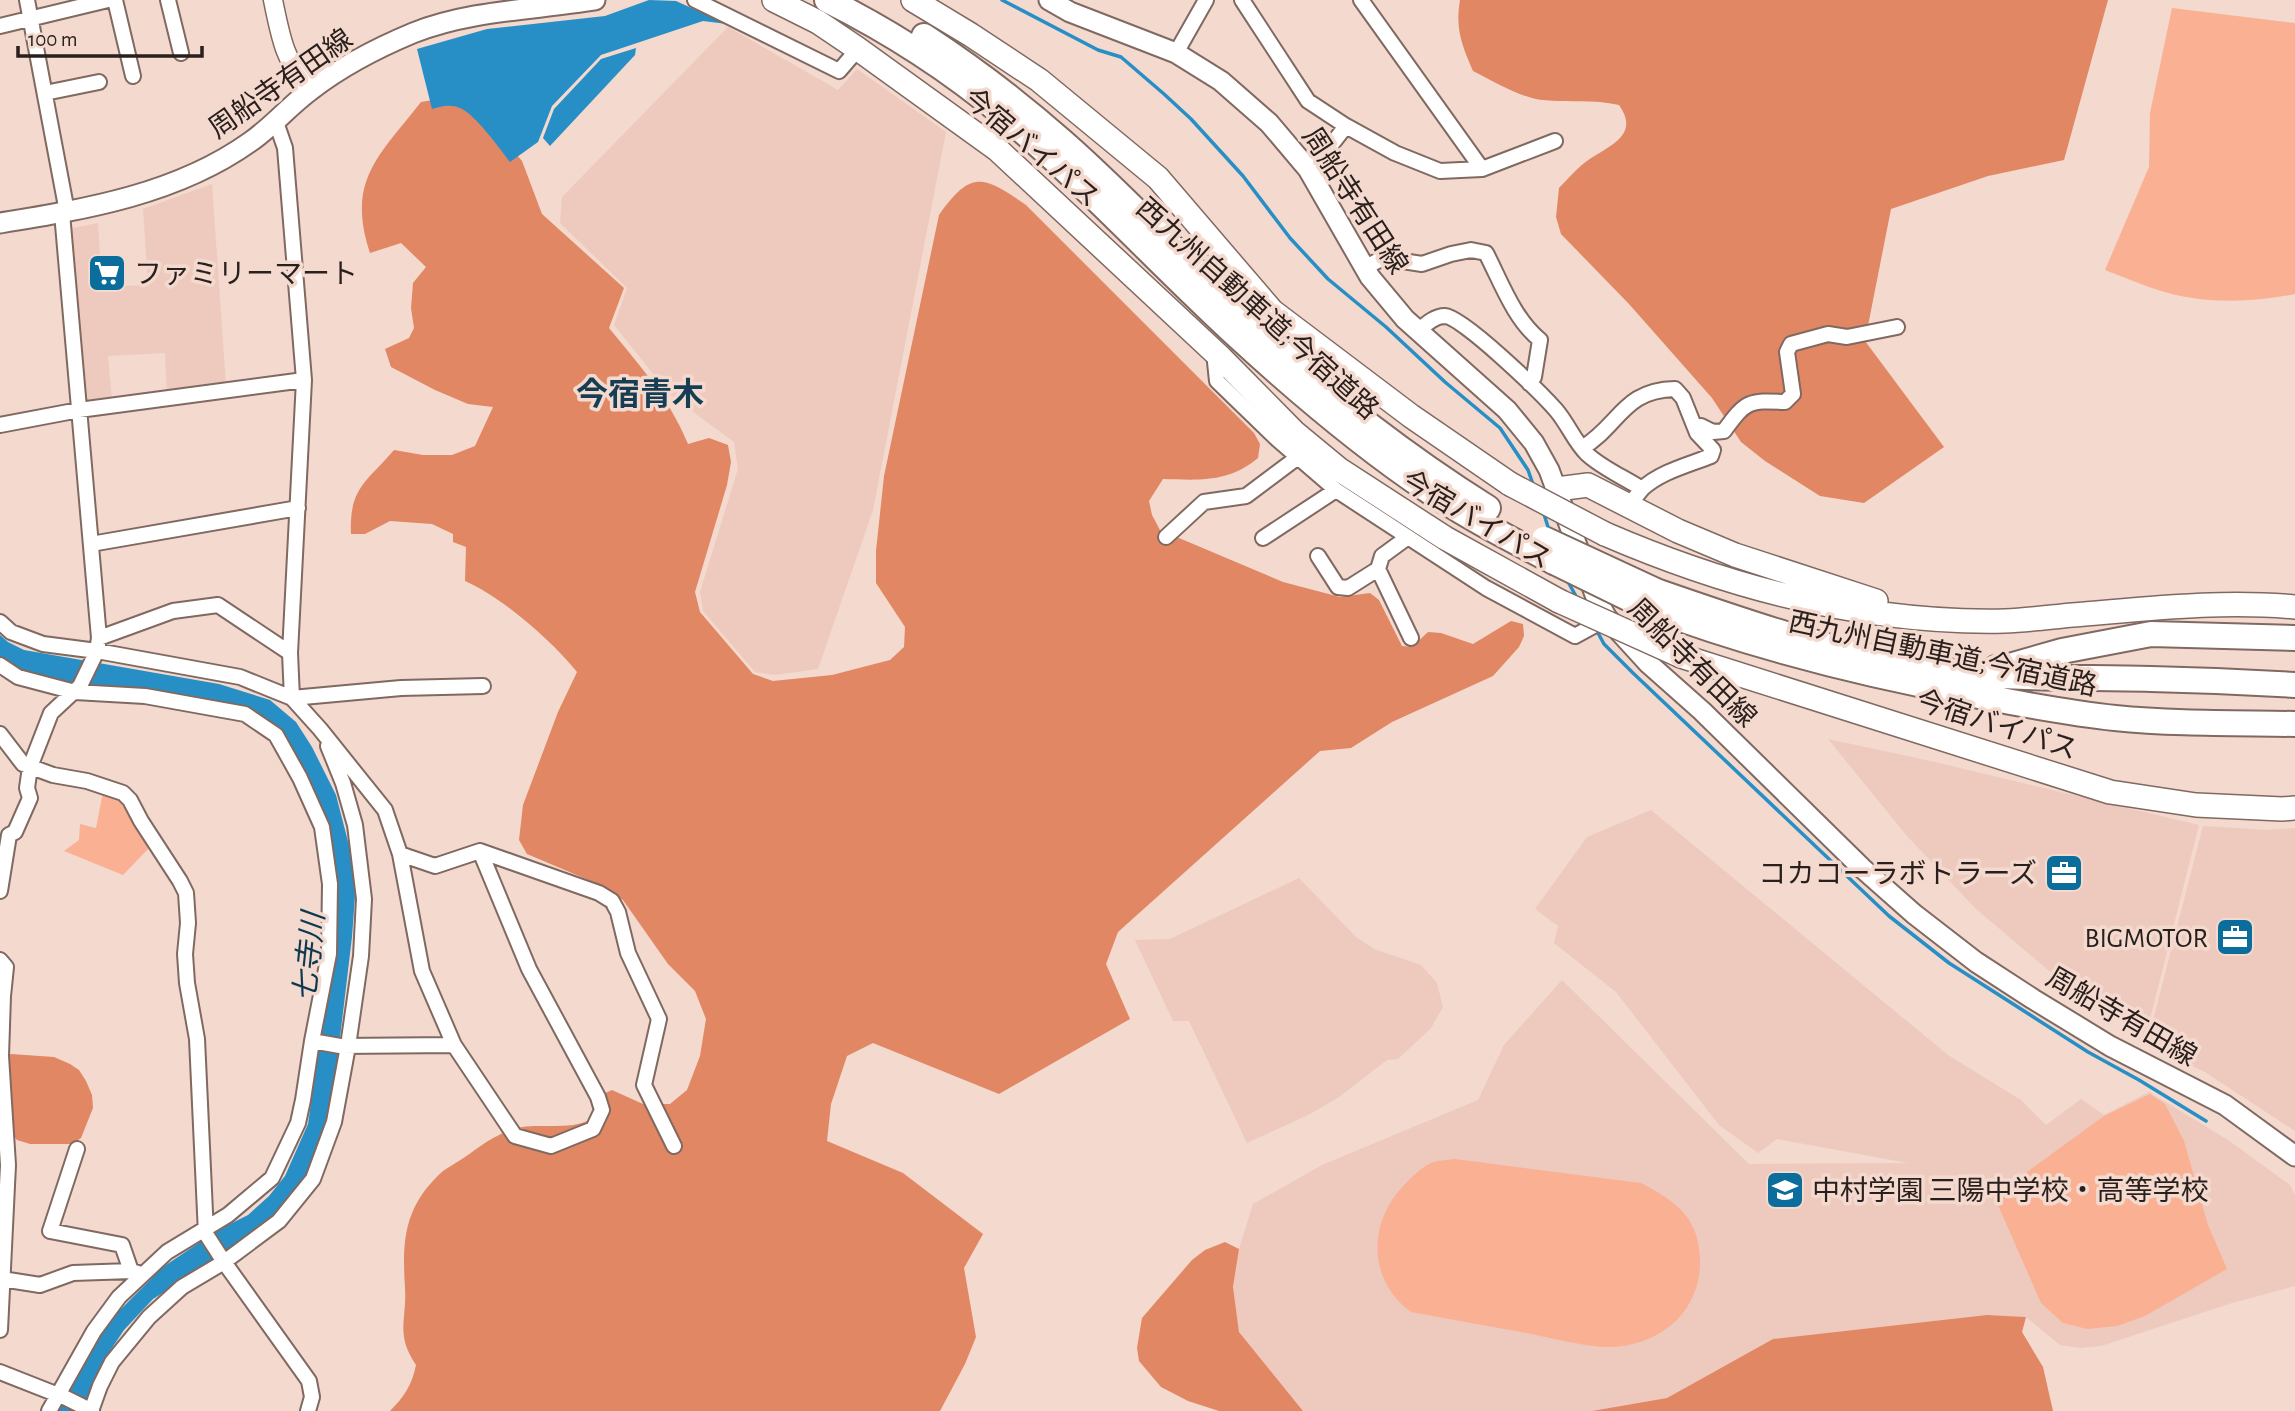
<svg xmlns="http://www.w3.org/2000/svg" width="2295" height="1411" viewBox="0 0 2295 1411" font-family="'Alegreya Sans','Noto Sans JP',sans-serif">
<rect width="100%" height="100%" fill="#f3d9ce"/>
<path fill="#edcabd" d="M728,27L838,90L857,69L946,132L873,510L818,669L774,675L755,672L703,611L700,592L738,469L734,442L670,395L614,325L627,288L560,223L562,197Z
M212,184L226,385L167,393L165,353L108,356L112,400L83,404L68,229L98,223L102,287L148,285L143,209Z
M1828,739L1935,762L2199,825L2144,1043L2130,1034V1024L2054,975L1976,909L1907,836Z
M1651,810L1948,1055L2021,1100L2046,1125L2081,1099L2104,1115L2149,1092L2228,1140L2290,1185L2295,1195V1286L2232,1303L2101,1346L2081,1348L2060,1345L2026,1317L1987,1315L1773,1339L1667,1398L1592,1411H1303L1239,1332L1233,1287L1239,1249L1253,1204L1322,1165L1478,1100L1504,1045L1562,980L1749,1164L1908,1163L1777,1139L1758,1153L1719,1125L1616,992L1554,943L1558,926L1535,909L1587,837Z
M2203,826L2267,830L2295,828V1131L2205,1072L2147,1044Z
M1299,878L1356,937L1374,949L1421,965L1437,983L1443,1007L1431,1028L1398,1059L1387,1060L1339,1097L1310,1114L1247,1143L1189,1021H1173L1135,940L1170,939Z"/>
<path fill="#fab093" d="M2172,8L2295,23V294C2251,303 2204,304 2161,291C2142,285 2124,277 2105,270L2149,167L2150,113Z
M103,792L119,795L150,847L123,875L64,851L79,840L80,824L96,828Z
M2150,1094L2165,1104L2184,1141L2208,1225L2227,1269L2145,1316L2117,1326L2087,1329L2063,1323L2041,1303L1994,1196L2104,1116Z
M1455,1159L1641,1183C1677,1202 1700,1218 1700,1262C1700,1315 1656,1348 1605,1347C1580,1346 1547,1337 1521,1332C1484,1325 1447,1319 1411,1312C1367,1280 1368,1222 1404,1185C1413,1176 1422,1166 1434,1162C1441,1160 1449,1160 1455,1159Z"/>
<path fill="#e18763" d="M1460,0H2108L2064,160L1988,176L1891,209L1865,341L1944,447L1864,503L1820,496L1765,461L1741,442L1712,398L1629,304L1561,234L1556,217L1559,188C1568,179 1577,168 1587,161C1608,146 1641,136 1619,105C1593,99 1569,103 1543,100C1521,98 1493,81 1473,71C1462,45 1455,29 1460,0Z
M445,98L494,128L522,161L542,214L624,288L609,328C640,366 669,398 688,444L709,438L728,445L731,462L727,485L695,592L700,612L753,674L773,681L832,675L890,660L904,647L905,627L876,583V551L884,476L939,215C971,170 983,175 1026,205L1254,433L1260,444L1258,458C1228,483 1199,480 1163,479L1149,501L1152,515L1160,530L1283,582L1340,597L1370,593L1379,600L1402,646L1412,647L1428,632L1441,633L1473,644L1511,621L1523,624L1524,636L1519,647L1493,676L1392,722L1351,748L1320,751L1118,932L1106,964L1130,1019L999,1094L873,1043L847,1056L831,1104L827,1141L903,1173L983,1234L964,1268L976,1337L965,1364L940,1411H390C404,1397 412,1385 416,1365C395,1334 407,1321 405,1288C402,1240 404,1206 443,1171C450,1166 458,1162 465,1157C483,1144 500,1131 522,1127C540,1124 576,1130 590,1119C598,1113 599,1103 601,1095L612,1090L643,1104H670L687,1090L700,1056L706,1019L695,991L668,964L623,900L586,879L527,854L519,840L523,805L558,712L577,672C552,641 502,597 465,581L466,547L453,542V534L432,524L390,521L365,534H351C349,487 367,482 394,450L423,455H452L475,446L493,407L468,404L435,390L391,367L385,349L409,338L414,328L411,308L413,283L426,267L401,243L370,253C346,180 379,156 421,102Z
M11,1054L54,1057L70,1064L79,1070L86,1081L92,1095L93,1108L81,1138L72,1144H30L17,1140L11,1133L0,1061Z
M1225,1242L1239,1249L1233,1287L1239,1332L1303,1411H1219L1188,1401L1161,1387L1139,1361L1137,1348L1142,1318L1192,1260L1205,1250Z
M1987,1315L2026,1317L2022,1332L2043,1367L2053,1411H1592L1667,1398L1773,1339Z"/>
<path fill="#288fc6" d="M649,0L676,1L727,24L703,21L601,55L552,106L538,142L510,162C500,149 475,114 460,108C450,104 442,106 432,109L417,49L487,29L605,16Z
M636,48L635,55L550,146L543,138L554,109L601,59Z
M0,635L8,642L24,650L219,684L270,700L296,722L312,747L336,795L352,857L355,896L352,937L336,1071L325,1124L303,1182L277,1216L230,1251L153,1299L124,1330L106,1357L82,1411H57L94,1340L112,1318L163,1267L218,1230L248,1215L269,1196L285,1176L308,1124L335,933L309,781L293,751L282,736L264,720L61,681L20,670L0,658Z"/>
<g fill="none" stroke-linecap="round" stroke-linejoin="round">
<path stroke="#288fc6" stroke-width="3.5" d="M1002,0L1098,50L1121,57L1164,94L1191,119L1243,176L1290,238L1328,279L1386,327L1445,382L1500,428L1528,470L1534,487
M1543,511L1549,530
M1567,580L1577,598
M1598,633L1604,644L1633,673L1889,916L1949,963L2088,1052L2139,1080L2206,1121"/>
<defs>
<path id="minor" d="M27,0L67,212
M115,0L133,76
M168,0L181,53
M695,0L839,71L858,49
M1242,0L1308,101L1346,126L1395,153L1440,171L1482,169L1555,141
M1361,0L1482,169
M0,26L108,0
M1176,53L1206,0
M45,93L99,82
M276,122L285,148L304,380L290,653L292,698
M1308,169L1321,158L1346,126
M1364,268L1383,258L1422,264L1451,254L1471,250L1486,253C1501,282 1514,319 1540,340L1534,377L1529,383
M1417,332C1425,325 1434,316 1445,316C1463,317 1541,393 1556,410C1568,424 1574,441 1587,454C1602,468 1625,478 1642,489L1629,505
M1221,358L1215,362L1217,381L1278,440L1336,490L1486,588L1575,636L1606,619
M0,425L79,410L304,380
M1695,428L1701,426L1713,432L1724,431C1746,401 1748,400 1785,402L1793,394L1787,352L1791,344L1828,334L1847,337L1897,327
M1582,448C1620,425 1623,390 1675,389L1683,398L1697,433L1713,450L1711,456C1688,465 1660,472 1642,489
M1166,537L1204,502L1246,496L1298,457
M1408,537L1382,556L1378,569L1411,638
M1263,538L1336,490
M91,544L298,508
M1318,556L1338,587L1348,588L1378,569
M0,622L11,632L43,644L97,651L240,677L292,698L320,729L385,810L400,854L422,971L454,1045L515,1136L551,1146L593,1129L602,1110L598,1097L529,969L480,851
M99,638L173,611L218,605L290,653
M0,665L18,677L75,692L145,696L245,714L276,735L300,778L322,827L330,884L329,954L312,1041L303,1100L298,1123L272,1178L228,1215L167,1252L119,1297L94,1331L49,1411
M292,698L401,688L483,686
M0,734L23,764L53,775L87,781L123,793L130,800L141,821L180,881L186,893L188,923L185,954L187,983L197,1039L206,1234L224,1262L309,1381L312,1397L308,1411
M400,854L435,866L480,851L599,893L612,901L618,912L628,953L659,1019L644,1085L674,1146
M0,891L9,835L15,832L30,798L27,788L30,767L51,713L80,686L97,651L99,638L62,213
M0,960L6,967L3,996L1,1056L8,1165L0,1330
M312,1041L340,1046L454,1045
M77,1149L50,1231L122,1245L131,1271
M2,1279L40,1285L73,1273L131,1271L138,1273
M0,1372L66,1398L92,1411
M91,1411L100,1386L112,1362L149,1317L182,1287L224,1262L279,1221L313,1179L334,1122L348,1046L361,956L364,899L355,825L343,783L328,746"/>
<path id="tertiary" d="M273,0C281,39 284,58 309,91"/>
<path id="secondary" d="M1049,0L1070,12L1176,53L1221,81L1269,123L1308,169L1370,277L1405,319L1507,410L1534,443L1549,470L1597,600L1607,618L1649,664L1702,711L1862,868L1914,914L1976,962L2033,999L2110,1046L2225,1105L2295,1156
M0,223C87,209 177,194 250,142C272,127 289,106 311,90C342,66 377,48 413,33C471,10 534,10 595,0"/>
<path id="trunk" d="M774,0L818,22L858,49L998,150L1221,358L1294,432L1340,470L1445,538L1559,601
M913,0L971,35L1039,80L1158,178L1272,311L1411,416L1510,484
M1557,489L1588,485L1678,531L1735,555L1876,601
M1605,534C1730,588 1867,624 2005,621C2028,620 2051,617 2073,615C2147,609 2221,600 2295,607
M1681,656L2110,792L2196,805L2282,809L2295,808"/>
<path id="motorway" d="M827,0C891,32 950,70 1005,116C1086,184 1158,263 1236,335C1297,391 1360,445 1429,491C1469,518 1512,540 1554,562
M924,36C973,68 1019,103 1063,142C1127,198 1184,261 1245,319C1320,390 1401,453 1488,508
M1656,591C1751,624 1849,658 1949,671C2016,680 2084,677 2151,679C2199,680 2247,682 2295,685
M1642,605C1750,646 1860,674 1974,695C2021,704 2067,713 2115,718C2174,724 2235,723 2295,724
M1996,668L2006,667L2062,651L2151,634L2295,638"/>
</defs>
<use href="#minor" stroke="#806960" stroke-width="18"/>
<use href="#tertiary" stroke="#806960" stroke-width="21"/>
<use href="#secondary" stroke="#806960" stroke-width="23"/>
<use href="#trunk" stroke="#806960" stroke-width="26"/>
<use href="#motorway" stroke="#806960" stroke-width="28"/>
<use href="#minor" stroke="#fff" stroke-width="14"/>
<use href="#tertiary" stroke="#fff" stroke-width="18"/>
<use href="#secondary" stroke="#fff" stroke-width="19"/>
<use href="#trunk" stroke="#fff" stroke-width="23"/>
<use href="#motorway" stroke="#fff" stroke-width="24"/>
<defs>
<path id="trunk-bridge" d="M1510,484L1605,534
M1559,601L1681,656"/>
<path id="motorway-bridge" d="M1544,539L1656,591
M1554,562L1642,605"/>
</defs>
<use href="#trunk-bridge" stroke="#806960" stroke-width="26" stroke-linecap="butt"/>
<use href="#motorway-bridge" stroke="#806960" stroke-width="28" stroke-linecap="butt"/>
<use href="#trunk-bridge" stroke="#fff" stroke-width="23"/>
<use href="#motorway-bridge" stroke="#fff" stroke-width="24"/>
</g>
<defs>
<symbol id="supermarket-square" viewBox="-11 -11 22 22"><rect x="-9" y="-9" width="18" height="18" rx="4" fill="#0b6d9b" stroke="#f3d9ce"/><path d="M-6-5.5h2.5l.6 2H6L4.5 2H-2.5L-4.4-4H-6ZM-1.5 3.2a1.3 1.3 0 1 0 .1 0ZM3 3.2a1.3 1.3 0 1 0 .1 0Z" fill="#fff"/></symbol>
<symbol id="office-square" viewBox="-11 -11 22 22"><rect x="-9" y="-9" width="18" height="18" rx="4" fill="#0b6d9b" stroke="#f3d9ce"/><path d="M-6-3h4V-5.5h4V-3h4V5H-6ZM-1-4.5V-3h2v-1.5ZM-6 0V1H6V0Z" fill="#fff"/></symbol>
<symbol id="school-square" viewBox="-11 -11 22 22"><rect x="-9" y="-9" width="18" height="18" rx="4" fill="#0b6d9b" stroke="#f3d9ce"/><path d="M0-5L7-2L0 1L-7-2ZM-4 1L0 2.5L4 1V4Q0 6-4 4Z" fill="#fff"/></symbol>
</defs>
<g fill-rule="evenodd">
<use href="#supermarket-square" x="85" y="251" width="44" height="44"/>
<use href="#office-square" x="2042" y="851" width="44" height="44"/>
<use href="#office-square" x="2213" y="915" width="44" height="44"/>
<use href="#school-square" x="1763" y="1168" width="44" height="44"/>
</g>
<g text-anchor="middle" stroke-width="7" stroke-linejoin="round" paint-order="stroke">
<g font-size="28" fill="#291f1c" stroke="#f3d9ce">
<text transform="translate(280 83) rotate(-35)" y="10">周船寺有田線</text>
<text transform="translate(1032 147) rotate(40)" y="10">今宿バイパス</text>
<text transform="translate(1356 200) rotate(57)" y="10">周船寺有田線</text>
<text transform="translate(1258 308) rotate(42)" y="10">西九州自動車道;今宿道路</text>
<text transform="translate(1477 519) rotate(30)" y="10">今宿バイパス</text>
<text transform="translate(1943 653) rotate(12)" y="10">西九州自動車道;今宿道路</text>
<text transform="translate(1693 662) rotate(45)" y="10">周船寺有田線</text>
<text transform="translate(1997 724) rotate(18)" y="10">今宿バイパス</text>
<text transform="translate(2122 1016) rotate(30)" y="10">周船寺有田線</text>
</g>
<g font-size="28" fill="#291f1c" stroke="#f3d9ce" text-anchor="start">
<text x="134" y="283">ファミリーマート</text>
<text x="2037" y="883" text-anchor="end">コカコーラボトラーズ</text>
<text x="2208" y="947" text-anchor="end">BIGMOTOR</text>
<text x="1812" y="1200">中村学園 三陽中学校・高等学校</text>
</g>
<g font-size="30" font-style="italic" fill="#0e384f" stroke="#f3d9ce">
<text transform="translate(309 957) rotate(-84)" y="10">七寺川</text>
</g>
<g font-size="32" font-weight="bold" fill="#153d54" stroke="#f3d9ce">
<text x="640" y="405">今宿青木</text>
</g>
</g>
<path d="M18 46v10h184v-10" fill="none" stroke="#291f1c" stroke-width="3.5"/>
<text x="28" y="46" font-size="21" fill="#291f1c" stroke="#f3d9ce" stroke-width="5" paint-order="stroke">100 m</text>
</svg>
